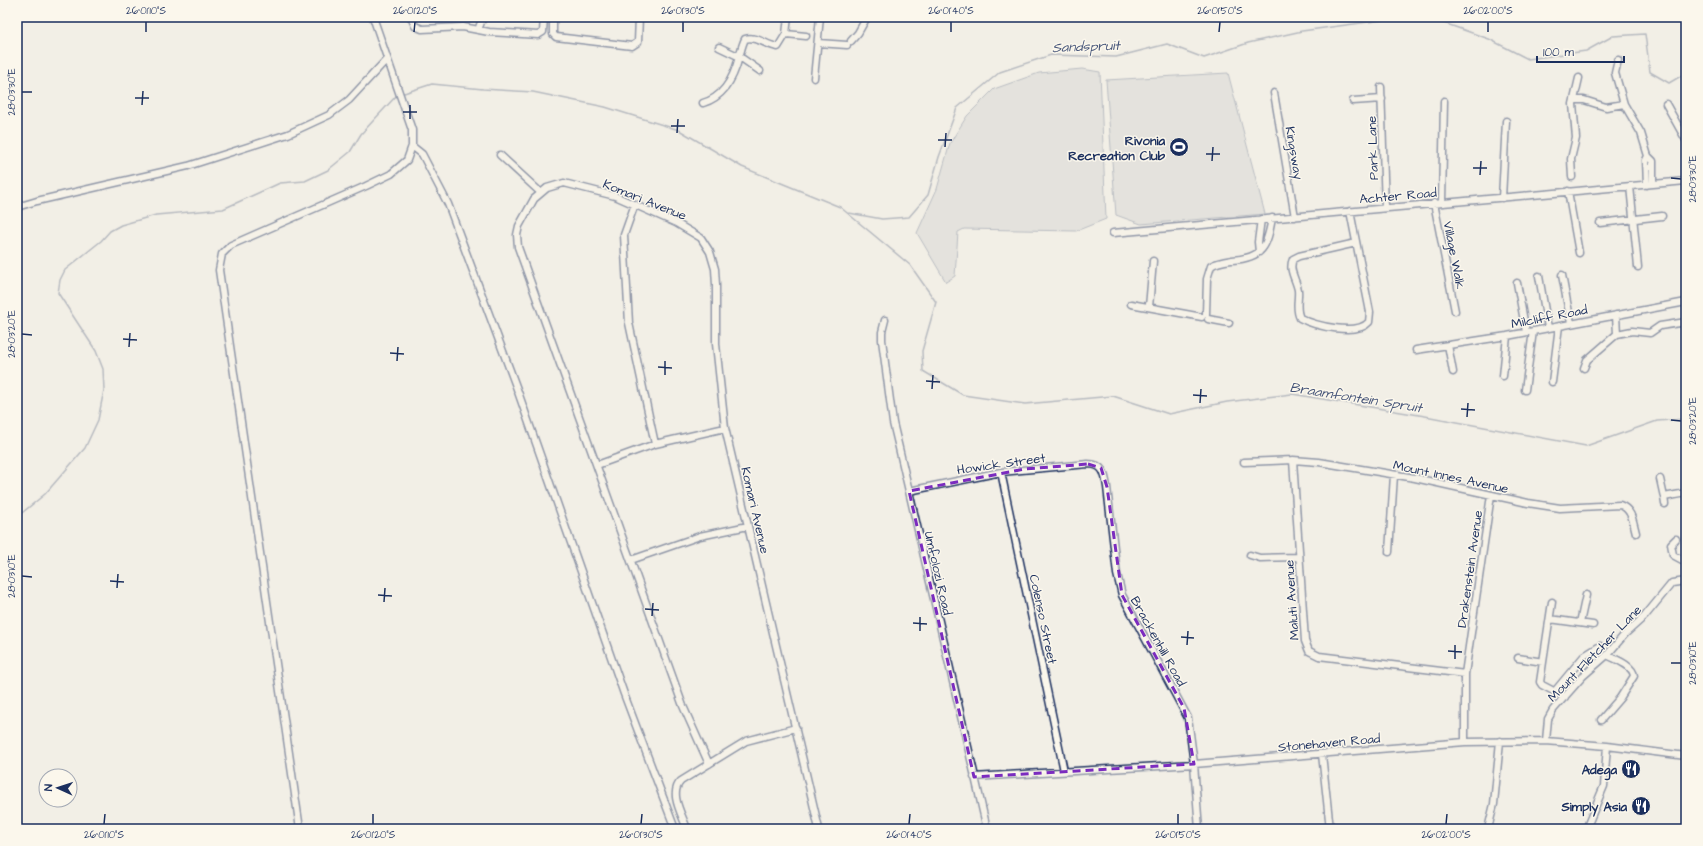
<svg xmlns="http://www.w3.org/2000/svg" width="1703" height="846" viewBox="0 0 1703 846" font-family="'Architects Daughter',sans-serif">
<rect width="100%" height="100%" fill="#f2efe6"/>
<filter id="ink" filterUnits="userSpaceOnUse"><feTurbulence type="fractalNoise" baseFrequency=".025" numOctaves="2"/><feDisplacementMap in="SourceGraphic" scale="8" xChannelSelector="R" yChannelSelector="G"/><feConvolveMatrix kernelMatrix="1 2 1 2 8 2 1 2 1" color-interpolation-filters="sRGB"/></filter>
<g filter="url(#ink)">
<path fill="#d2d3d2" stroke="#768198" d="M1082,69L1100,72L1106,219L1076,231L964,229L958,232L955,276L946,282L917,233L937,189L950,143L967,116L994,89L1039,73Z
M1228,73L1265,214L1141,224L1116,215L1106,80Z"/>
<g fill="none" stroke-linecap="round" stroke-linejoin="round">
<path stroke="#707b93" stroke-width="1.5" d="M1427,17L1489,39L1528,59L1586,51L1613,36L1645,34L1650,72L1669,83L1686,73
M401,94L432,84L483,89L533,92L605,107L679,130L742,167L840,207L910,265L936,302L922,351L923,371L963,395L1025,404L1113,396L1169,414L1227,402L1292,394L1425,416L1586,446L1657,421L1686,419
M849,213L882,219L909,217L928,195L939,157L957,108L1000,72L1051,55L1116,57L1167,44L1204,58L1248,43L1302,31L1405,17
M17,517L45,494L85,448L98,420L104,390L103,369L96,351L58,293L60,280L65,270L101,241L110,231L121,225L156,215L223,209L280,183L305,181L328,170L350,152L361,134L397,95"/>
<defs>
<path id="minor" d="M411,17L415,26L422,29L463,27L489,32L538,35L543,32L544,17
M553,17V34L556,37L632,46L638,42L639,17
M788,17L786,34L806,36
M478,30L483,17
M851,41L858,33L867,17
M818,43L847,45
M719,47L740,57L760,71
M1618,60L1615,73L1624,104L1641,133L1648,156L1653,161V184
M814,78L820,17
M1381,87L1385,208
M1274,93L1295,217
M1574,100H1584L1606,107L1624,104
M1353,101L1382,99
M703,103C724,97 734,77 739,57C741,51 742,45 745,39C756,35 767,46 778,47L786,34
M1666,104L1686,140
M412,146L422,154L448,204L517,389L624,694L675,829
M500,155L540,192
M1572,177L1571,159L1576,138L1573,104L1579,78
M1647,185L1646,160L1648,156
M1630,186L1638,267
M1568,191L1579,253
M1502,198L1506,121
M1442,202L1444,101
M1434,203L1455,311
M635,204L624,235L629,323L655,444
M17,207L37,201L188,166L288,134L329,115L349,100L387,59
M1350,211L1370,312L1369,322C1357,336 1315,326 1300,318C1295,309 1299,299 1298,290C1296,279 1288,270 1293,259L1299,256L1356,243
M1600,223L1662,216
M1113,233L1686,181
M1259,252L1258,242L1261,219
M1562,275L1571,323
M1539,276L1548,328
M1517,283L1526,332
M1131,304L1202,317
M1149,307L1153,261
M1206,314L1207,279L1211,266C1217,262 1225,261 1232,260C1263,258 1267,247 1272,218
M1208,319L1229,323
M885,320L882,332V340L893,423L899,448L987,829
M1617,334L1632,331L1650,333L1660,326L1686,322
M1448,345L1453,372
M1416,350L1507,336L1686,302
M1584,368L1587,360L1617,334L1616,315
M1503,376L1507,336
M1552,382L1559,326
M1525,390L1533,331
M1293,460L1305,641L1309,651L1319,656L1465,674
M1244,462L1293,460L1319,462L1415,478L1528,503L1560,508L1620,505C1632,509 1633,522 1636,533
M597,465L655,444L725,428
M1001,472L1064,771
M1660,479L1664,497
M909,491L1001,472L1088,464C1103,464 1105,473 1107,487L1117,574L1122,595L1188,718L1194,764L1199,829
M1665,504L1664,497L1686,493
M1676,539L1671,544L1673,555L1686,562
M1389,552L1394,475
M1250,555L1260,558L1299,557
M631,560L700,536L748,526
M1552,602L1540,682L1542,685L1565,697
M1550,619L1593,625
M1580,623L1586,595
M1518,658L1543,662
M1555,691L1584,656L1600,646
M1601,720L1620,698L1634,676C1633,665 1615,659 1607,655
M1546,741L1548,719L1553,710L1583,676L1607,655L1625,634L1645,616L1672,583L1686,581
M1465,742V674L1491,495
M1322,754L1330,829
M709,764L683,706L518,247L517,235L519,226L534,199L547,188L564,183L615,196L676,223L701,238L710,252L715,269L716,285V344L725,428L819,829
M974,777L1194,764L1465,742L1546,741L1607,746L1686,756
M300,829L219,270L222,254L231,245L366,186L391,174L407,160L412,146V130L373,17
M687,829C683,816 668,793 681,781L746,741L796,728
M1488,829L1494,804L1500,741
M1586,829L1604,786L1607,746"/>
</defs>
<use href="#minor" stroke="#1b2f5e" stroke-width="9"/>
<use href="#minor" stroke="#fbf7ec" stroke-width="6"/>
</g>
</g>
<path d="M0 0H1703V846H0ZM1088,464L1101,468L1107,487L1122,595L1184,708L1194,764L974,777L909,491L1025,469Z" fill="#f2efe6" fill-opacity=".55" fill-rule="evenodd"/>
<path fill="none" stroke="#7b2cbf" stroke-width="3" stroke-dasharray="8 5" stroke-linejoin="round" d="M1088,464L1101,468L1107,487L1122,595L1184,708L1194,764L974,777L909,491L1025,469Z"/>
<path fill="none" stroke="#1b2f5e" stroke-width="1.5" d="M146,32V22M414,32L415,22M683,32V22M951,32V22M1219,32L1220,22M1488,32V22M22,92H32M135,98H149M142,105L143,91M403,112H417M410,119V105M671,126H685M677,133L678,119M938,140H952M945,147L946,133M1206,154H1220M1212,161L1213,147M1473,168H1487M1480,175L1481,161M1671,178L1681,179M22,334L32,335M123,339L137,340M129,347L130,333M390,353L404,354M397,361L398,347M658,367L672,368M665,375V361M926,381L940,382M932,389L933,375M1193,395L1207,396M1200,403L1201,389M1461,409L1475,410M1467,417L1468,403M1671,420L1681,421M22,576L32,577M110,581L124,582M117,588L118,574M378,595L392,596M384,602L385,588M645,609L659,610M652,616L653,603M913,623L927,624M920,631V617M1181,637L1194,638M1187,645L1188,631M1448,651L1462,652M1455,659V645M1671,663H1681M104,824L105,814M373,824V814M641,824L642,814M909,824L910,814M1178,824V814M1446,824L1447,814"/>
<defs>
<symbol id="stadium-disc" viewBox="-11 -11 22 22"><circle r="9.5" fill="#1b2f5e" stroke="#fbf7ec"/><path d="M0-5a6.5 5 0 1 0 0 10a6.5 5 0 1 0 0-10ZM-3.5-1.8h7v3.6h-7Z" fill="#fff"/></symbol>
<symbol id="restaurant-disc" viewBox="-11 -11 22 22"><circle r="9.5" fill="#1b2f5e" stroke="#fbf7ec"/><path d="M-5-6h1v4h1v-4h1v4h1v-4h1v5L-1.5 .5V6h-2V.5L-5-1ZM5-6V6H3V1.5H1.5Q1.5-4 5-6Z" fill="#fff"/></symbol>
</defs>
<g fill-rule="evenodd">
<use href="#stadium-disc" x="1168" y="136" width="22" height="22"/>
<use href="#restaurant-disc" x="1620" y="758" width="22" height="22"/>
<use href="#restaurant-disc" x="1630" y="795" width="22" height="22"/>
</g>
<g text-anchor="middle" stroke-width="3" stroke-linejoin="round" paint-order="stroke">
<g font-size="13" font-weight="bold" fill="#1b2f5e" stroke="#fbf7ec" text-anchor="end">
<text x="1165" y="145">Rivonia<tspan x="1165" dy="15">Recreation Club</tspan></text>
<text x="1617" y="774">Adega</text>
<text x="1627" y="811">Simply Asia</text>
</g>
<g font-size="13" fill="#1b2f5e" stroke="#fbf7ec">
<text transform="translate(1372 148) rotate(-92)" y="5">Park Lane</text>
<text transform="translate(1295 153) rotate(80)" y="5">Kingsway</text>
<text transform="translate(1398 195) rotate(-5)" y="5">Achter Road</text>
<text transform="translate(645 199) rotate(22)" y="5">Komari Avenue</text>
<text transform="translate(1455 255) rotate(79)" y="5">Village Walk</text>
<text transform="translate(1549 316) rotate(-11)" y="5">Milcliff Road</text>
<text transform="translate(1001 463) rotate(-8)" y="5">Howick Street</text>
<text transform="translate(1451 476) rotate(12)" y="5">Mount Innes Avenue</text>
<text transform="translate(756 510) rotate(77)" y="5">Komari Avenue</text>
<text transform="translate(1469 569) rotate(-82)" y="5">Drakenstein Avenue</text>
<text transform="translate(939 573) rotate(77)" y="5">Umfolozi Road</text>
<text transform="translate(1291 600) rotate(-94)" y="5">Maluti Avenue</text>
<text transform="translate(1044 619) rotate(78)" y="5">Colenso Street</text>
<text transform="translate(1159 641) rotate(61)" y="5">Brackenhill Road</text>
<text transform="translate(1594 653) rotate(-46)" y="5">Mount Fletcher Lane</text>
<text transform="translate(1329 742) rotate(-5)" y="5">Stonehaven Road</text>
</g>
<g font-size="14" font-style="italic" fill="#465579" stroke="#fbf7ec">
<text transform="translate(1086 46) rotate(-2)" y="5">Sandspruit</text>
<text transform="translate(1356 397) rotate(9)" y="5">Braamfontein Spruit</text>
</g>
</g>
<rect width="1703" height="846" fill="none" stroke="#fbf7ec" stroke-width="44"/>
<g transform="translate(58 788) rotate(273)"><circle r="19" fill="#fbf7ec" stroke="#a1a7b3"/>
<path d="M0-3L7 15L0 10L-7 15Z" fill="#1b2f5e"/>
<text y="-6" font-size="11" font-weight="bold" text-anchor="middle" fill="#1b2f5e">N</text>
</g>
<path d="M1537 56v6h87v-6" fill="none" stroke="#1b2f5e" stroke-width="2"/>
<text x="1543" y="56" font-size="12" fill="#1b2f5e" stroke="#fbf7ec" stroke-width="3" paint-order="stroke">100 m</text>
<rect x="22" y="22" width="1659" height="802" fill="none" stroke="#1b2f5e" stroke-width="1.5"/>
<g font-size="10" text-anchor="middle" fill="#1b2f5e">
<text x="146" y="14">26°01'10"S</text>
<text x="415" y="14">26°01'20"S</text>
<text x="683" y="14">26°01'30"S</text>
<text x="951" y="14">26°01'40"S</text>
<text x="1220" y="14">26°01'50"S</text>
<text x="1488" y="14">26°02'00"S</text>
<text transform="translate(11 92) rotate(-90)" y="4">28°03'30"E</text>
<text transform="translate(1692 179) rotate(-90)" y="4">28°03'30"E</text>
<text transform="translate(11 334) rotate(-90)" y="4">28°03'20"E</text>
<text transform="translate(1692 421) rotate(-90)" y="4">28°03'20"E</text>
<text transform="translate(11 576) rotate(-90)" y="4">28°03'10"E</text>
<text transform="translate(1692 663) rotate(-90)" y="4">28°03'10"E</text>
<text x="104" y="838">26°01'10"S</text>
<text x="373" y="838">26°01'20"S</text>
<text x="641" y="838">26°01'30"S</text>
<text x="909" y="838">26°01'40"S</text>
<text x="1178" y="838">26°01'50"S</text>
<text x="1446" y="838">26°02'00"S</text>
</g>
</svg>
